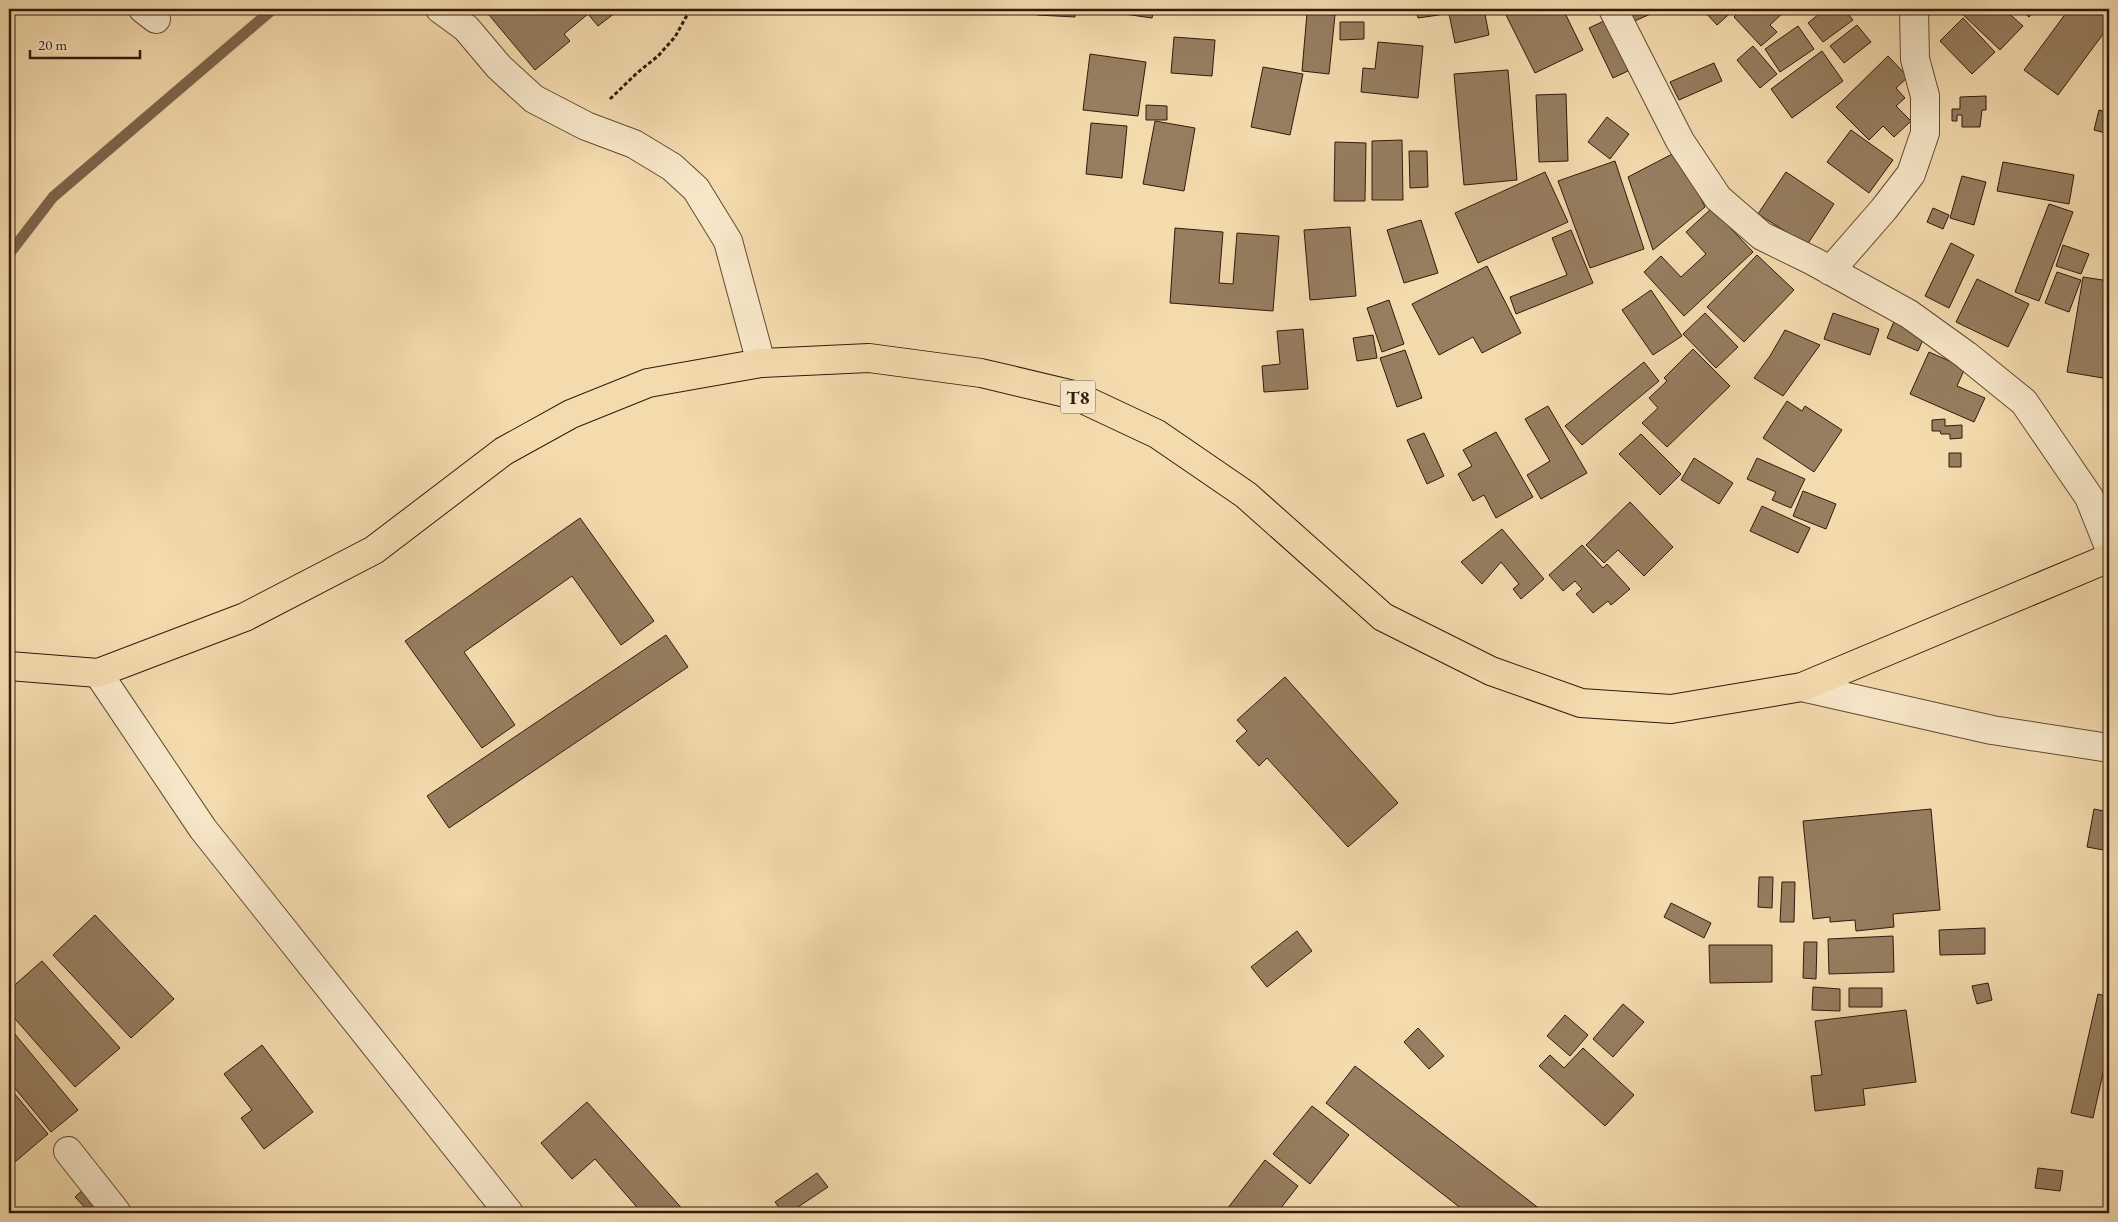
<svg xmlns="http://www.w3.org/2000/svg" width="2118" height="1222" viewBox="0 0 2118 1222" font-family="'EB Garamond',serif">
<rect width="100%" height="100%" fill="#f4dbae"/>
<filter id="stains"><feTurbulence type="fractalNoise" baseFrequency=".004" numOctaves="4"/><feColorMatrix values="0 0 0 0 .2 0 0 0 0 .09 0 0 0 0 .02 0 0 0 .5 -.17"/></filter>
<radialGradient id="worn" r=".72"><stop offset=".6" stop-color="#630" stop-opacity="0"/><stop offset="1" stop-color="#630" stop-opacity=".3"/></radialGradient>
<g fill="none" stroke-linecap="round" stroke-linejoin="round">
<path stroke="#7e664c" stroke-width="11" d="M9,254L53,197L273,9"/>
</g>
<path fill="#967e60" stroke="#311a0c" d="M484,9L541,10L620,9L598,26L588,14L564,34L570,41L535,70Z
M1038,9H1075V17L1037,15Z
M1103,9H1154L1152,18L1103,11Z
M1416,9H1438L1439,15L1418,18Z
M1448,9H1484L1489,35L1455,43Z
M1503,9H1563L1583,50L1535,73Z
M1624,9H1662L1630,23Z
M1706,9H1735L1717,25L1704,11Z
M1742,9H1787L1770,25L1777,32L1761,46L1734,17Z
M1825,9H1844L1853,20L1823,42L1808,23Z
M1957,9H2004L2023,26L2000,50Z
M2020,9H2036L2029,17Z
M2069,9H2109V26L2058,95L2024,70Z
M1307,13L1335,15L1329,74L1302,71Z
M1963,18L1995,52L1972,74L1940,41Z
M1606,20L1630,70L1613,78L1589,28Z
M1340,22H1364V39L1340,40Z
M1857,25L1871,42L1844,63L1830,46Z
M1798,26L1814,49L1780,72L1765,49Z
M1174,37L1215,40L1212,76L1171,73Z
M1378,42L1423,46L1418,98L1361,92L1363,68L1375,69Z
M1753,46L1777,74L1760,88L1737,60Z
M1822,51L1843,81L1792,118L1771,89Z
M1090,54L1146,62L1138,116L1083,110Z
M1888,56L1908,77L1896,88L1905,98L1896,106L1911,121L1894,137L1883,126L1869,140L1836,107Z
M1714,63L1722,81L1679,100L1670,82Z
M1263,67L1303,74L1290,135L1251,127Z
M1508,70L1517,180L1464,185L1454,74Z
M1566,94L1568,161L1539,162L1536,95Z
M1986,96V110H1982L1980,127H1962V115H1957V121H1952V109H1960V97Z
M1146,105L1167,106V120H1146Z
M2099,110L2109,113V134L2094,130Z
M1607,117L1629,134L1610,159L1588,142Z
M1155,121L1195,128L1184,191L1143,184Z
M1091,123L1127,126L1122,178L1086,174Z
M1851,130L1893,160L1869,193L1827,162Z
M1402,140L1403,200H1372V141Z
M1335,142L1366,143L1365,201H1334Z
M1409,151H1427L1428,187L1410,188Z
M1678,151L1705,207L1653,250L1628,177Z
M1615,161L1644,249L1590,268L1558,181Z
M2003,162L2074,175L2069,204L1997,191Z
M1545,172L1568,222L1478,263L1455,213Z
M1786,172L1834,204L1807,245L1758,214Z
M1962,176L1986,182L1974,225L1950,218Z
M2049,204L2073,212L2039,301L2015,292Z
M1712,208L1753,252L1684,316L1644,272L1661,256L1681,277L1706,254L1686,232Z
M1933,208L1949,215L1943,229L1927,222Z
M1421,220L1438,273L1404,283L1387,230Z
M1350,227L1356,296L1310,300L1304,230Z
M1175,228L1223,232L1219,283L1233,284L1237,233L1279,236L1273,311L1170,303Z
M1571,230L1593,283L1516,314L1510,297L1567,275L1552,238Z
M1951,243L1974,255L1949,308L1925,296Z
M2063,245L2089,254L2081,274L2056,266Z
M1757,255L1794,290L1744,342L1707,307Z
M1487,266L1521,333L1482,353L1473,337L1439,355L1412,304Z
M2057,272L2081,280L2069,312L2045,303Z
M2083,277L2109,281L2107,313L2109,314V379L2067,372Z
M1977,279L2029,304L2008,347L1956,322Z
M1651,290L1682,336L1653,355L1622,310Z
M1389,300L1404,344L1382,352L1367,308Z
M1705,313L1738,347L1716,368L1683,334Z
M1833,313L1879,329L1870,355L1824,339Z
M1895,319L1926,333L1918,351L1887,338Z
M1303,329L1308,389L1264,392L1262,366L1280,364L1277,331Z
M1785,330L1820,345L1783,396L1754,378L1770,356Z
M1373,335L1377,358L1357,361L1353,338Z
M1693,349L1730,386L1667,447L1642,423L1658,408L1649,398L1667,381L1664,378Z
M1405,350L1422,398L1397,407L1380,358Z
M1929,352L1965,368L1957,386L1985,398L1974,422L1910,394Z
M1644,362L1659,381L1582,445L1565,426Z
M1787,401L1802,411L1805,406L1842,430L1814,472L1763,438Z
M1548,406L1587,473L1541,499L1527,475L1550,461L1525,419Z
M1945,419V426L1962,425V438L1950,439V434H1941L1940,431H1932V420Z
M1496,432L1533,497L1496,518L1484,495L1473,501L1458,474L1472,466L1463,450Z
M1424,433L1444,476L1427,484L1407,440Z
M1641,434L1681,474L1660,495L1619,454Z
M1949,453H1961V467H1949Z
M1694,458L1733,483L1719,504L1681,480Z
M1757,458L1805,479L1791,508L1772,500L1776,492L1747,479Z
M1803,491L1836,504L1826,529L1793,516Z
M1630,502L1673,547L1644,576L1618,550L1604,563L1586,545Z
M1762,506L1810,528L1798,553L1750,531Z
M580,518L654,621L621,645L572,576L464,652L515,725L482,748L405,641Z
M1502,529L1544,579L1521,599L1513,589L1519,584L1501,562L1482,584L1461,562Z
M1582,545L1603,568L1607,564L1630,589L1611,605L1608,601L1593,613L1576,594L1582,589L1575,581L1563,591L1549,575Z
M666,635L688,667L449,828L427,796Z
M1285,677L1398,803L1348,847L1267,758L1259,766L1236,741L1247,731L1237,720Z
M1931,809L1940,910L1893,914L1894,927L1856,931L1855,920L1830,922V917L1813,919L1803,821Z
M2094,809L2109,812V851L2087,847Z
M1759,877H1773L1772,908L1758,907Z
M1782,882H1795L1794,922H1780Z
M1671,903L1711,923L1704,938L1664,917Z
M95,915L174,999L131,1038L53,955Z
M1985,928V954L1940,955L1939,930Z
M1297,931L1312,951L1267,987L1251,967Z
M1893,936L1894,972L1829,974L1828,939Z
M1804,942H1817L1816,979L1803,978Z
M1709,945H1772V982L1710,983Z
M42,961L120,1048L75,1087L9,1012V990Z
M1988,983L1992,1000L1977,1004L1972,986Z
M1813,987L1840,989V1011L1812,1010Z
M1849,988H1882V1007H1849Z
M2098,994L2109,997V1046L2093,1118L2071,1113Z
M1623,1004L1644,1022L1613,1057L1593,1039Z
M1906,1010L1916,1082L1863,1089L1865,1105L1815,1111L1811,1076L1822,1075L1815,1021Z
M1565,1015L1588,1035L1570,1056L1547,1036Z
M9,1027L78,1110L51,1132L9,1081Z
M1418,1028L1444,1056L1429,1069L1404,1042Z
M262,1045L313,1112L264,1149L241,1118L252,1110L224,1074Z
M1583,1048L1634,1095L1605,1126L1539,1066L1550,1055L1564,1068Z
M1355,1066L1545,1213H1467L1326,1103Z
M9,1087L48,1134L9,1167Z
M587,1102L686,1213H642L595,1159L572,1179L541,1143Z
M1312,1106L1349,1135L1310,1184L1273,1154Z
M1265,1160L1298,1186L1277,1213H1224Z
M2038,1168L2063,1171L2060,1191L2035,1188Z
M817,1173L828,1187L789,1213H783L775,1202Z
M86,1187L111,1213H90L75,1197Z"/>
<g fill="none" stroke-linecap="round" stroke-linejoin="round">
<defs>
<path id="minor" d="M143,9L156,19
M440,9L466,28L499,67L534,99L586,126L634,144L672,167L696,189L728,241L761,363
M1613,9L1680,141L1718,198L1762,236L1813,261L1909,314L1966,355L2024,402L2089,497L2109,547
M1830,271L1884,209L1911,174L1925,133V96L1915,59L1914,9
M98,673L203,829L509,1213
M1802,687L1992,730L2109,748
M68,1151L117,1213"/>
<path id="highway" d="M9,666L98,673L245,617L374,550L504,451L571,414L648,383L761,363L869,358L981,373L1074,395L1157,434L1246,495L1383,617L1491,671L1581,703L1671,709L1802,687L2109,558"/>
</defs>
<use href="#minor" stroke="#624a34" stroke-width="30"/>
<use href="#highway" stroke="#311a0c" stroke-width="30"/>
<path stroke="#311a0c" stroke-width="3" stroke-dasharray="4 2.5" stroke-linecap="butt" d="M610,99L637,73L658,56L675,37L686,17L695,9"/>
<use href="#minor" stroke="#f8e8ca" stroke-width="28"/>
<use href="#highway" stroke="#f4dbae" stroke-width="28"/>
</g>
<g text-anchor="middle" stroke-width="4" stroke-linejoin="round" paint-order="stroke">
<rect fill="#f8e8ca" stroke="#6d5845" stroke-width="1" x="1060.5" y="380.5" width="35" height="33" rx="4"/>
<g font-size="19" font-weight="bold" fill="#311a0c">
<text x="1078" y="404">T8</text>
</g>
</g>
<rect width="2118" height="1222" fill="none" stroke="#f4dbae" stroke-width="30"/>
<rect x="10" y="10" width="2098" height="1202" fill="none" stroke="#311a0c" stroke-width="2.5"/>
<rect x="15" y="15" width="2088" height="1192" fill="none" stroke="#311a0c"/>
<path d="M30 50v8h110v-8" fill="none" stroke="#311a0c" stroke-width="2.5"/>
<text x="38" y="50" font-size="15" fill="#311a0c" stroke="#f8e8ca" stroke-width="4" paint-order="stroke">20 m</text>
<rect width="100%" height="100%" filter="url(#stains)"/>
<rect width="100%" height="100%" fill="url(#worn)"/>
</svg>
